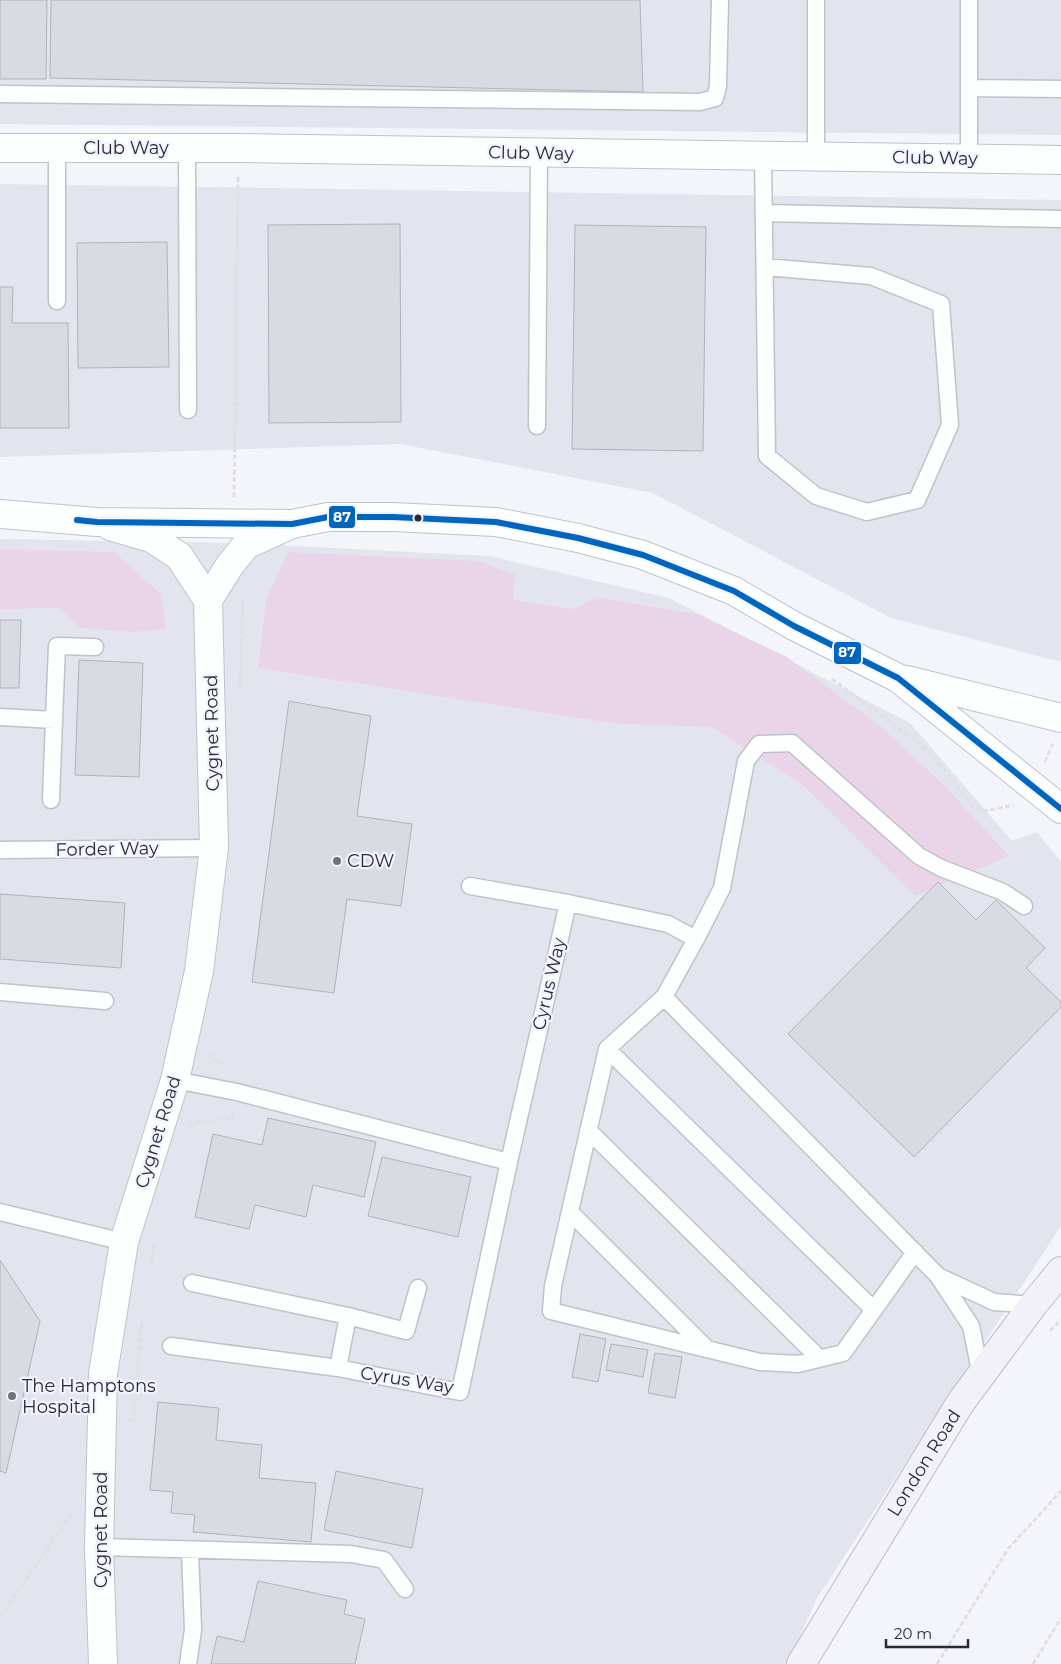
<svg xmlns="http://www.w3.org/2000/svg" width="1061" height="1664" viewBox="0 0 1061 1664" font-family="Montserrat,sans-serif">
<rect width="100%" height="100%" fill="#f4f5fb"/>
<path fill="#e2e5ee" d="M0,0H1061V135L0,124Z
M0,184L1061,200V662L891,618L653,493L400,444L0,457Z
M0,539L237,543L489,556L669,598L910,723L1012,841L1037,832L1061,862V1226L817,1598L788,1664H0Z"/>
<path fill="#ead5e8" d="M0,549L114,552L161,594L166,629L134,632L79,628L59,608L0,609Z
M288,552L478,561L515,574L513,600L574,609L596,597L696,614L787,657L880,726L945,786L1009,856L915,896L804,786L712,727L618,724L258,668L266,600Z"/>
<path fill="#d8dce2" stroke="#afb4b9" d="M0,0H47L46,79H0Z
M51,0H640L643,92L50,78Z
M400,224L401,422L269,423L268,225Z
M575,225L706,227L703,451L572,449Z
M167,242L169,367L78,368L77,243Z
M0,287H13L12,323H68L69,428H0Z
M0,620H21L19,688H0Z
M79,660L143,663L139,777L75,775Z
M289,701L371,716L357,816L412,824L401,906L347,899L334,993L252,982Z
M938,882L976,920L996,900L1045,948L1026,968L1061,1002V1007L914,1157L788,1034Z
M0,894L125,903L121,968L0,959Z
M268,1118L376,1142L364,1197L313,1185L306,1217L255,1205L249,1229L195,1217L213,1134L262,1145Z
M382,1157L471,1177L458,1237L368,1216Z
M0,1260L40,1321L6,1473L0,1471Z
M580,1334L606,1339L598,1382L572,1377Z
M611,1344L648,1350L643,1377L606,1370Z
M655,1353L682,1357L675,1398L648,1393Z
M158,1402L219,1408L216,1440L262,1445L259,1478L316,1483L311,1542L193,1532L195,1515L171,1513L173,1492L150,1490Z
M336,1471L423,1489L412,1548L324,1530Z
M258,1581L347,1600L344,1614L365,1619L355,1664H211L217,1636L244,1642Z"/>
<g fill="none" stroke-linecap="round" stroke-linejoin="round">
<defs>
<path id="service" d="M969,88V0
M0,94L700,102L715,98L718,86L720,0
M187,148L188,410
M763,156L767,456L816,496L867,512L917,500L950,425L941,304L871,276L765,267
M816,157V0
M969,159V88L1061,89
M764,213L1061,219
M57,301V148
M537,426L539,153
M0,717L54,720L57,646L95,647
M51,800L54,720
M0,850L214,848
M568,903L668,924L696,939
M0,992L105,1001
M664,997L938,1276
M607,1049L874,1310
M175,1080L237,1092L509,1162L568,903L470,886
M588,1130L819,1358
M0,1212L124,1242
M570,1212L706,1348
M915,1252L843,1353L798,1364L760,1362L551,1311L553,1286L607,1049L664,997L696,939L722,888L746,761L759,744L792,743L919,856L941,868L1003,892L1024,906
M192,1283L348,1316
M418,1288L406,1331L348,1316L338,1368L460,1392L509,1162
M171,1346L338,1368
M981,1376L971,1326L938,1276L994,1302L1033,1305
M99,1547L351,1554L384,1560L405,1589
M188,1664L193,1630L190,1550"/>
<path id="minor" d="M0,148H238L1061,160
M208,600L230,565L246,545L292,524
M103,1664L99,1547L103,1374L124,1242L175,1080L199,971L214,848L208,600L179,556L151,538L110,526"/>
<path id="tertiary" d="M0,514L97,522L292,524L328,517H393L496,522L578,538L643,555L734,591L794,626L898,678L1061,809
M907,680L1061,718"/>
<path id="primary" d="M801,1664L961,1402L1033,1305L1061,1271"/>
</defs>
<use href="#service" stroke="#c0c2c9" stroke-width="19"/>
<use href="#minor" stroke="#c0c2c9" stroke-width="30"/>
<use href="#tertiary" stroke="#c0c2c9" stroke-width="30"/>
<use href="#primary" stroke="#bfbcc8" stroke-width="30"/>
<path stroke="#e0e0e2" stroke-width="3" stroke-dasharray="5 2.5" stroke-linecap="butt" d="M234,497L238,176
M832,679L916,741L944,769L973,807L985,811L1014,805
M240,687L243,598
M1045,762L1053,743
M210,1053L211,1056L223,1065
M189,1126L199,1122L232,1118L233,1113
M151,1264L155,1243
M1050,1331L1061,1320
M128,1420H133L142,1321
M0,1617L72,1513
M937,1664L1008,1549L1061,1491
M1033,1664L1061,1618"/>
<use href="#service" stroke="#fdfefe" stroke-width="16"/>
<use href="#minor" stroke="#fdfefe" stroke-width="28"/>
<use href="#tertiary" stroke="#fdfefe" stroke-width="28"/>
<use href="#primary" stroke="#f2f1f7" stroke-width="28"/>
<defs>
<path id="bus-1" d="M77,520L97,522L292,524L328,517H393L496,522L578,538L643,555L734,591L794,626L898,678L1061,809"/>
</defs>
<use href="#bus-1" stroke="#f1f4fe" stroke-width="10"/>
<use href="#bus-1" stroke="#0065bd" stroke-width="6"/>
</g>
<circle fill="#292b34" stroke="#f1f4fe" stroke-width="2" cx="418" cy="518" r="4.5"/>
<g fill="#70727a" stroke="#f1f4fe" stroke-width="2">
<circle cx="337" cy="861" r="5"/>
<circle cx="12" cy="1396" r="5"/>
</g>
<g text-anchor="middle" stroke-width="4.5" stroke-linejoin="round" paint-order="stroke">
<g font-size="18" fill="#292b34" stroke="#f1f4fe">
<text x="126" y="154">Club Way</text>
<text transform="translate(531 153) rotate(1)" y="6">Club Way</text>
<text transform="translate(935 158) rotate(1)" y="6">Club Way</text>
<text transform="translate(212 733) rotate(-91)" y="6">Cygnet Road</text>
<text transform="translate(107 849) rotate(-1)" y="6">Forder Way</text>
<text transform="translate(549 984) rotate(-77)" y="6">Cyrus Way</text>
<text transform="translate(158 1132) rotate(-73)" y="6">Cygnet Road</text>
<text transform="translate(407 1380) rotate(9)" y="6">Cyrus Way</text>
<text transform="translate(924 1463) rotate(-58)" y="6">London Road</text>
<text transform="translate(101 1530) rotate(-90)" y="6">Cygnet Road</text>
</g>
<g font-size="18" fill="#292b34" stroke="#f1f4fe" text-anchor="start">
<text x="347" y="867">CDW</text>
<text x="22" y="1392">The Hamptons<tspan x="22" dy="21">Hospital</tspan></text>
</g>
</g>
<g stroke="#f1f4fe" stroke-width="2">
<rect x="328" y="505" width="28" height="24" rx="5" fill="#0065bd"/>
<rect x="833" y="641" width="29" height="24" rx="5" fill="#0065bd"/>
</g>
<g font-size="14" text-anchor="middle" font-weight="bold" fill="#fff">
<text x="342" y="522">87</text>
<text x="847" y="657">87</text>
</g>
<path d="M886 1639v8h82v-8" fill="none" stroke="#292b34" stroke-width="2.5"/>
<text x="894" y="1639" font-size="15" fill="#292b34" stroke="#f1f4fe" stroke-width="4" paint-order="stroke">20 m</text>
</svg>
